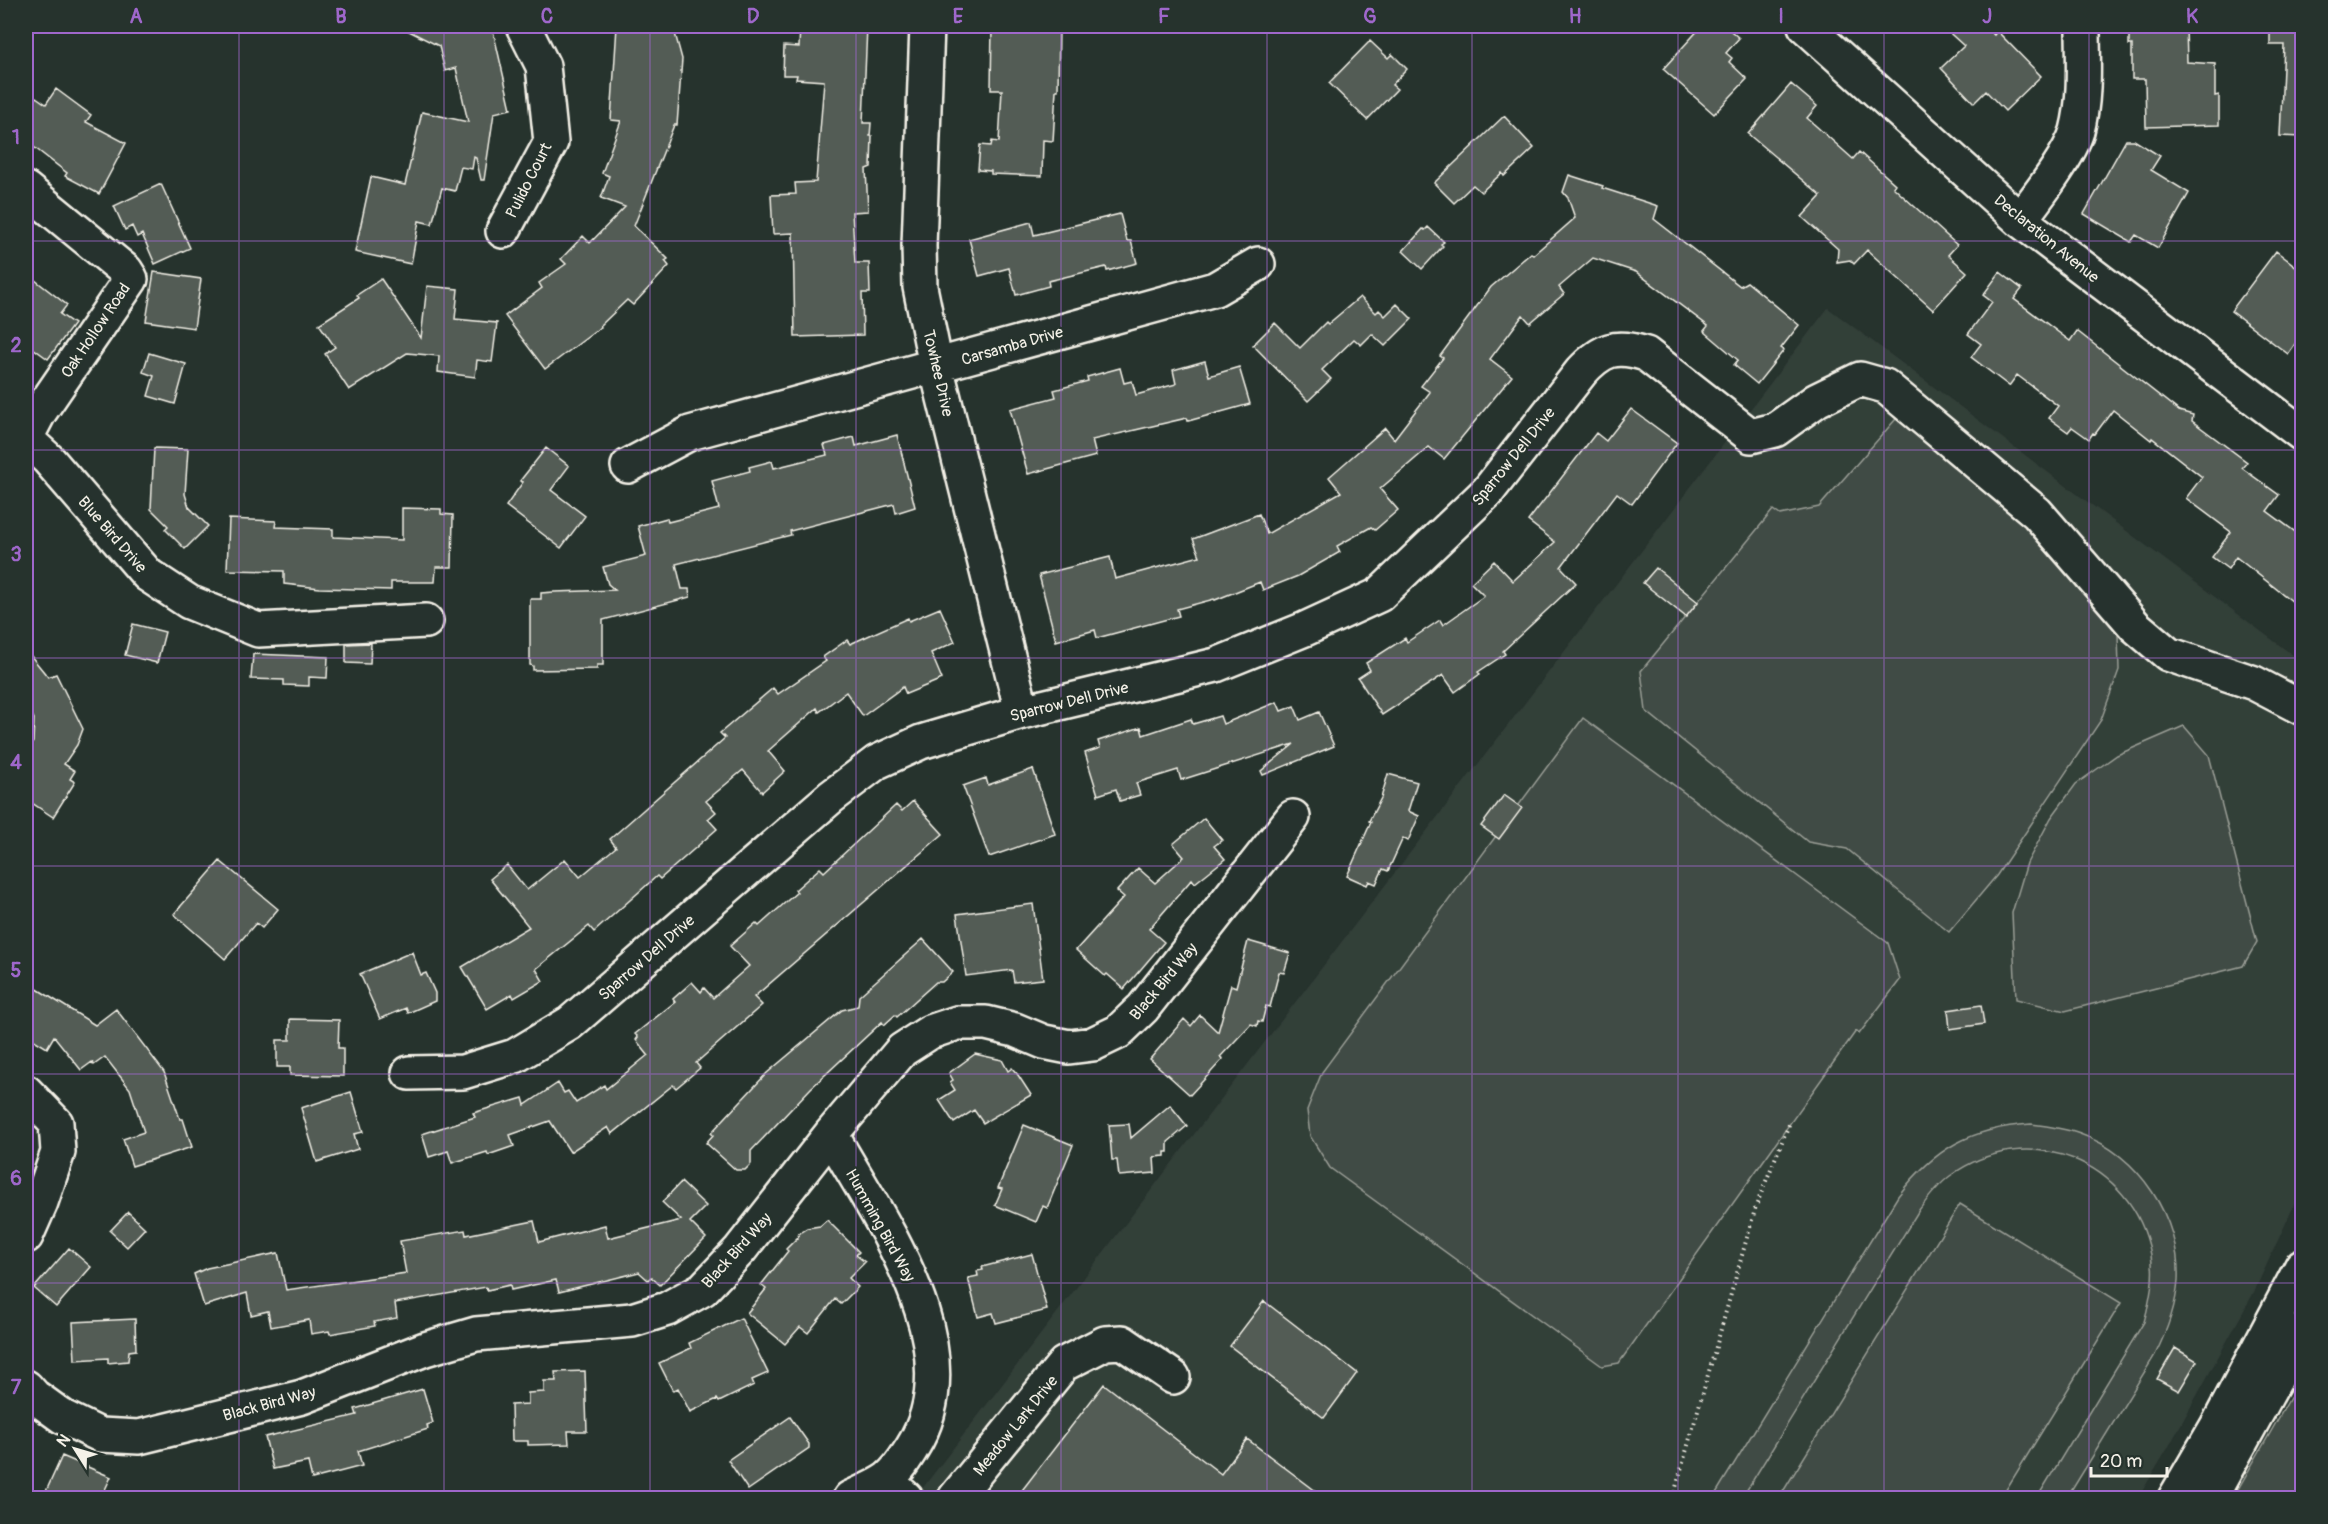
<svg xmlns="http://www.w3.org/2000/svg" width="2328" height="1524" viewBox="0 0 2328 1524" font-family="Pangolin,sans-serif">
<rect width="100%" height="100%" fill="#26332d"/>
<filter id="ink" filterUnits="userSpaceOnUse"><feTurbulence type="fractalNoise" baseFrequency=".0167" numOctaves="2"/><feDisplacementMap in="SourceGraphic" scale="12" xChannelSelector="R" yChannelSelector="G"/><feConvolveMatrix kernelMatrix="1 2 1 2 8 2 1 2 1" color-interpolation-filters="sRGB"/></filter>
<g filter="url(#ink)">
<path fill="#333f39" d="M1828,308L2302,662V1188L2254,1292L2168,1448L2138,1498H915Z"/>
<path fill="#414b45" stroke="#9a9e96" stroke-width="1.5" d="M1902,412L1987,485L2105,602L2118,634L2119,670L2101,720L1997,875L1949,932L1847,849L1808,842L1646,711L1641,671L1773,510L1780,515L1819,507Z
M1583,718L1888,943L1900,980L1859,1034L1856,1031L1619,1363L1602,1366L1330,1168L1310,1136L1307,1110L1322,1072Z
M2184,726L2209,755L2257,942L2243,966L2065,1011L2016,999L2012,913L2027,863L2051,818L2076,784L2117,755Z
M2031,1124C2048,1126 2064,1128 2080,1134C2139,1154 2181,1219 2178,1281C2176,1307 2167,1331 2155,1355L2067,1498H2037L2144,1322C2150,1300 2155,1277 2151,1255C2133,1160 2027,1119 1950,1176C1938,1185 1928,1198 1919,1210L1742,1498H1713L1898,1196C1935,1148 1971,1128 2031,1124Z
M1960,1204L2121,1303L2001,1498H1779Z
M2302,1377V1498H2233Z"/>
<path fill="#525c55" stroke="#f4f1e8" stroke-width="1.5" d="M399,26H492L511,109L494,113L484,180H481L476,158L474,157L472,169L461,167L455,191L442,188L432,224L419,221L411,264L355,252L371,177L405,185L422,112L468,122L456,68L445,71L439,46Z
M617,26H673L682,59L677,125H674L634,226L668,259L665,261L669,266L633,305L627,300L600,326L601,327L545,369L505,316L542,288L539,283L566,264L561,259L583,236L590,243L625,207L601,198L609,176L602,173L621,121L611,120Z
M800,26H867L863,123H871L870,136H872L871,167L866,169L868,211L852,212L855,263H869L870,293H862L863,335L795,337L793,233L773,234L771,195L796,194L795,183L816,182L824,81L796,79L797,75H783L784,46L799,47Z
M992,26H1059L1058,90H1056L1053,141L1043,140L1042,176L991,174V171L978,170L980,145L991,146L992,141L999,142L1002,90H991Z
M1702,26H1725L1739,38L1726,53L1732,58L1729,62L1747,79L1714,114L1663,69Z
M1942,26H1985L1994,35L1997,31L2041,76L2005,111L1986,91L1974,103L1941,68L1964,46Z
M2129,26H2186L2187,62L2215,64V96L2219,95V125L2146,127L2145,79H2132V45H2129Z
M2270,26H2302V137L2280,136L2284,45H2270Z
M1370,41L1388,58L1392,54L1407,69L1392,85L1397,89L1367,120L1329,83Z
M1791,84L1817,106L1807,118L1853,159L1859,152L1895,184L1893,187L1957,245L1948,255L1967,272L1933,310L1867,250L1854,264L1850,260L1837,262L1838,249L1802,217L1821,196L1748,134Z
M56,89L91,115L86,122L126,143L99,194L65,176L67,173L26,141V110L36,97L46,104Z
M1504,116L1534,148L1504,176L1502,173L1481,192L1473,185L1454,203L1434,183Z
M2126,140H2134L2160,156L2151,170L2189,193L2158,248L2136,235L2131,242L2084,214Z
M1569,175L1603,186L1602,188L1658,206L1654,219L1740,286L1747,282L1799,325L1781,348L1784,350L1757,384L1734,365L1738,360L1704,331L1708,326L1636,272L1593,258L1559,287L1564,294L1530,323L1523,315L1490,359L1512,376L1444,459L1429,447L1380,489L1398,510L1375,530L1371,527L1337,546L1340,552L1298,576L1263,590L1260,582L1215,600L1214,599L1177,609L1179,616L1097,638L1095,630L1056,641L1039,575L1110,557L1115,579L1200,556L1193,539L1259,514L1267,534L1341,492L1329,477L1385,428L1394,439L1430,392L1421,386L1443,358L1440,356L1491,287L1531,253L1533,255L1575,218L1568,198L1563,192Z
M161,184L190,248L155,264L142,234L137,237L132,226L125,230L114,206Z
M1120,214L1127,241H1131L1137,263L1107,271L1106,267L1048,281L1049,286L1016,295L1009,268L979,276L969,239L1031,222L1034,235Z
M1428,227L1444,242L1441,244L1443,246L1422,269L1403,251L1423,229L1425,230Z
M2276,251L2302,271V334L2288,354L2231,311Z
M154,272L201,279L194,328L146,321Z
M2000,272L2022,289L2014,299L2070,341L2077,331L2179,411L2193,415L2192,421L2247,462L2242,468L2279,495L2267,511L2302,537V609L2236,557L2228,569L2212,557L2231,532L2186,498L2202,477L2152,438L2151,440L2113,410L2095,434L2093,433L2089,439L2072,427L2068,432L2049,418L2058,406L2017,375L2009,386L1971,357L1981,344L1968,334L1992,302L1983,295Z
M26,273L67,305L60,314L74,324L48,359L26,343Z
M381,279L421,338L427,286L458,289L455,319L497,323L492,362L477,360L475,377L438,372L439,356L407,353L349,390L325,354L335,347L319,324L359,298L357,295Z
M1360,297L1376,313L1379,310L1385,316L1397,304L1412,319L1385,346L1372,334L1361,345L1354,339L1322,370L1331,379L1308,401L1253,345L1275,323L1300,348L1326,322L1328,324Z
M149,353L186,364L175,404L148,396L154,376L143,372Z
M1205,361L1209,376L1239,367L1250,404L1188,421L1187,418L1092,440L1096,456L1028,474L1010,409L1056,397L1054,390L1088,381L1087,377L1120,368L1124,383L1132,381L1136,395L1176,384L1173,370Z
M1631,409L1677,443L1632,504L1617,493L1561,567L1576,583L1503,651L1505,654L1478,672L1480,674L1455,692L1443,675L1382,715L1358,678L1370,670L1366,663L1405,638L1407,642L1440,620L1443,625L1484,596L1471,583L1494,561L1513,581L1555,542L1528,521L1596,433L1606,441Z
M897,435L915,507L896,513L894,504L790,531L791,535L676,564L682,589H689L690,597L603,620V665H597V669L533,670V666L530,665V599H541V593L554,592L615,590L608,584L603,567L646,556L638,526L667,518L668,522L719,509L712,481L750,471L749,467L772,461L774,468L827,455L824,445L854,437L856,446Z
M154,448L188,449L185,494L189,507L208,526L185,549L165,529L168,526L151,509Z
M546,448L569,466L551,490L585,516L561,548L506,506L523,482L520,481Z
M402,508L441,509V514L453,515L452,567H436L435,582H391V590L320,588L284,584V571L227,570L229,519L276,521L275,527L333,529V537L402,540Z
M1656,568L1698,602L1686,617L1643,583Z
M940,608L955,642L931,653L942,679L906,694L903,687L863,716L846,692L819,712L817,708L768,751L785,771L762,792L743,770L706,801L716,812L708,819L717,829L660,879L657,876L594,932L589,926L536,969L543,981L514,998L512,994L487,1009L462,967L529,927L490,879L507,865L527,890L565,859L580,877L616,847L610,839L725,738L720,733L773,688L778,694L826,661L823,657L847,640L850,644L908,618L909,621Z
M133,624L165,632L157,663L125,655Z
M371,643L370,664L346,663V644Z
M26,650L48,677L56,674L83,729L77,745L64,764L75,771L70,779L75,782L53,817L26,799V753L33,742L34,719L26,703Z
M253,654L328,657L327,678L309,677V686L284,685V680L251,679Z
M1277,702L1281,711L1294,706L1300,720L1319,712L1334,746L1263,775L1261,771L1294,744L1181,780L1178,770L1136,783L1140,795L1120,801L1116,789L1098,795L1085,753L1100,748L1098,741L1141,727L1143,735L1191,719L1193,724L1220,716L1223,724Z
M1033,769L1055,834L989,857L963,786L986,778L988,785Z
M1388,774L1417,782L1408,811L1419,816L1408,841L1403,838L1388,871L1383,869L1376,884L1369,881L1367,885L1347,876L1371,822L1369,821L1381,798Z
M1504,795L1522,808L1499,839L1481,826Z
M913,801L943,834L754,997L762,1005L696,1063L700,1068L676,1088L673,1085L612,1134L608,1127L570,1152L550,1121L510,1135L514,1146L488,1155L487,1152L452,1163L448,1151L429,1157L422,1134L475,1117L473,1113L523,1098L525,1105L558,1083L564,1093L568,1091L576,1103L604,1085L606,1089L648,1055L636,1040L638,1037L635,1034L675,1002L673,999L692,982L701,992L704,988L713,998L749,966L730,946L756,923L759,926L797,892L795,890L820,868L824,872L896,805L902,811Z
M1204,818L1222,840L1214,846L1225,859L1195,883L1192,879L1149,929L1164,942L1124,989L1107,974L1105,976L1076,950L1124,897L1117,891L1138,868L1155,883L1184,857L1173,844Z
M220,861L278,909L262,928L256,923L225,959L174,914Z
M1033,904L1043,979L1014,982L1012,970L966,976L957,914Z
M923,939L953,972L942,982H936L897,1017L895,1015L884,1025L882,1022L811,1088L751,1151V1164L745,1170H736L706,1143L713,1135L711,1133L767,1073L842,1010L858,1006L859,996Z
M1248,941L1290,953L1284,973L1279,972L1270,1007L1266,1006L1262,1022L1258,1021L1257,1026L1251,1024L1220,1057L1223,1059L1190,1095L1150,1059L1184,1019L1191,1026L1200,1015L1218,1032L1231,985L1236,987Z
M412,952L421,975L426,973L435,993V1001L408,1013L406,1008L380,1019L360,974Z
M26,982L95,1025L116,1009L164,1072L180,1119H183L192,1147L132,1166L123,1139L144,1132L130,1089L105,1057L94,1065L92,1062L81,1070L54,1036L47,1048L26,1035Z
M1981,1005L1984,1024L1950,1029L1948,1010Z
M290,1019L339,1020L338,1048H343V1076L290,1075V1067H277V1040H290Z
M975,1054L1002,1060L1008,1071L1012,1068L1018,1075L1031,1095L983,1123L974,1110L954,1123L939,1100L955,1090L950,1082L953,1080L949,1073Z
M351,1092L363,1132L354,1134L358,1149L317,1162L301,1108Z
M1170,1105L1187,1126L1168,1142V1152H1165V1156L1154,1157L1155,1173L1119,1176L1117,1160H1112L1109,1125L1129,1124L1131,1138Z
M1024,1125L1073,1145L1047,1208L1043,1206L1036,1222L995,1205L1002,1189L998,1188Z
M681,1182L706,1206L690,1222L706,1238L660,1285L651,1277L648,1280L639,1272L559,1292L556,1280L511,1290L510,1285L487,1290L486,1287L395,1303L397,1318L374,1322L375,1326L330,1334L329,1331L311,1334L309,1320L271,1327L268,1311L251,1315L247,1293L204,1306L194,1274L207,1268L278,1253L286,1290L406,1273L400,1241L465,1230L466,1235L534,1221L539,1242L605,1225L608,1238L681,1220L662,1202Z
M128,1212L145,1228L127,1247L110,1231Z
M827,1220L859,1252L856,1255L865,1262L849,1278L858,1287L841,1304L835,1299L808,1333L800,1327L785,1344L747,1313L766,1289L761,1285L788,1251L786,1249L798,1237L799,1233L807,1228L820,1226Z
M69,1248L91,1267L56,1307L34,1288Z
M1032,1254L1047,1310L996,1323L993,1313L978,1317L968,1278L978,1276L977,1271L983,1270L982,1267Z
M1264,1301L1357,1373L1324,1418L1230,1346Z
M741,1318L768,1373L752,1380L754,1385L719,1402L717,1399L690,1412L678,1388L673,1391L659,1363L691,1348L689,1343Z
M135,1319L136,1350L129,1351L128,1361L108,1363V1358L75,1360L73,1322Z
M2175,1348L2197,1361L2179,1391L2157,1379Z
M585,1371L587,1431H568L569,1444L528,1445V1441H512L511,1405L528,1404V1393L544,1392V1381H556L555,1372Z
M1104,1384L1221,1474L1247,1439L1325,1498H1016Z
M423,1389L433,1423L427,1425L428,1429L358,1451L362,1466L312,1479L308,1462L273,1469L265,1437L357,1415L355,1409Z
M790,1417L809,1444V1448L748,1490L728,1460Z
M62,1456L111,1477L101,1498H43Z"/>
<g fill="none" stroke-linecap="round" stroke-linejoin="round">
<defs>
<path id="minor" d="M927,26L919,246L920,287L936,366L1022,712
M1805,26L2020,220L2302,434
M26,189L126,271L131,279L39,413L26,438
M2020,220C2037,197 2069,157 2077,131C2086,96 2083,61 2083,26
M503,231L551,142L543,66L523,26
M26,439L48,459L148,575L189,602L258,630L426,621
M628,466L690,433L1215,289L1258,264
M409,1073L463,1072L515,1056L570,1023L831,797L877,762L921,742L1022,712L1216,665L1305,629L1379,595L1488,491L1581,372C1602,349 1616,344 1646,354L1751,436L1775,430L1817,400L1860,379L1885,386L2037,513L2135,626L2168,654L2254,683L2302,708
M26,1092L56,1123L58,1152L41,1202L26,1236
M831,1134C879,1220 975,1349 912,1448C905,1459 898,1471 887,1479C876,1487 862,1492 850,1498
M26,1387L34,1396L63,1417L100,1435L139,1437L302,1397L425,1349L476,1334L632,1320L667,1309L703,1289L740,1250L831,1134L902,1050L930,1032L957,1023H986L1015,1030L1044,1042L1069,1047L1093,1044L1118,1032L1143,1008L1293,817
M886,1480L906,1498
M955,1498L1064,1364L1105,1343L1122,1342L1173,1377"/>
<path id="major" d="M2175,1498L2220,1421L2302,1266
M2210,1498L2302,1331"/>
</defs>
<use href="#minor" stroke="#f4f1e8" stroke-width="38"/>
<use href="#major" stroke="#f4f1e8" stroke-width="38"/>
<path stroke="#f4f1e8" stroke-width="4" stroke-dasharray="1.5 4.5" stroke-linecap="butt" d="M1673,1498L1756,1206L1790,1122"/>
<use href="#minor" stroke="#26332d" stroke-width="33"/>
<use href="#major" stroke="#26332d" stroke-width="33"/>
</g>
</g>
<path fill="none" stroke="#9f67cb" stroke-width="1.5" stroke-opacity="0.55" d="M239,26V1498M444,26V1498M650,26V1498M856,26V1498M1061,26V1498M1267,26V1498M1472,26V1498M1678,26V1498M1884,26V1498M2089,26V1498M26,241H2302M26,450H2302M26,658H2302M26,866H2302M26,1074H2302M26,1283H2302"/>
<g text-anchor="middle" stroke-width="5" stroke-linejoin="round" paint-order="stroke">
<g font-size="16" fill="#f4f1e8" stroke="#26332d">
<text transform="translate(528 180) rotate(-63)" y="6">Pulido Court</text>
<text transform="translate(2047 238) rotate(39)" y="6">Declaration Avenue</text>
<text transform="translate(95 330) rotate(-56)" y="6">Oak Hollow Road</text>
<text transform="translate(1012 345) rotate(-16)" y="6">Carsamba Drive</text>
<text transform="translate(939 373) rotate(77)" y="6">Towhee Drive</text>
<text transform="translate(1513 456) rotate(-51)" y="6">Sparrow Dell Drive</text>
<text transform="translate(113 534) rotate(49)" y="6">Blue Bird Drive</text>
<text transform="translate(1069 701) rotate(-14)" y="6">Sparrow Dell Drive</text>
<text transform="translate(646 957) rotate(-41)" y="6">Sparrow Dell Drive</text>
<text transform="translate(1163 981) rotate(-50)" y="6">Black Bird Way</text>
<text transform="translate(881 1225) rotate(61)" y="6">Humming Bird Way</text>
<text transform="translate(736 1250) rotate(-48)" y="6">Black Bird Way</text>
<text transform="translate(269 1403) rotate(-15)" y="6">Black Bird Way</text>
<text transform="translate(1015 1425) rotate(-51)" y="6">Meadow Lark Drive</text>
</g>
</g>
<rect width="2328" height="1524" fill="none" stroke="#26332d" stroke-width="66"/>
<g transform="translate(75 1449) rotate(307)" stroke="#26332d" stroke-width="4.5" paint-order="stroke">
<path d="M0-4.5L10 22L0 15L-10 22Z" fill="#f4f1e8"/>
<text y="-9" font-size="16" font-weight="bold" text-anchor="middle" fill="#f4f1e8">N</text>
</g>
<path d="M2091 1467v9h76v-9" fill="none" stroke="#f4f1e8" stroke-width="3"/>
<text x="2100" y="1467" font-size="18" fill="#f4f1e8" stroke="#26332d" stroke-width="4.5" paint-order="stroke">20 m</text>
<rect x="33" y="33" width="2262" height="1458" fill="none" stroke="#9f67cb" stroke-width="2"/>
<g font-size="20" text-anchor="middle" font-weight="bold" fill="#9f67cb">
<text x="136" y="23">A</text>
<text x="341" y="23">B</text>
<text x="547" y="23">C</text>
<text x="753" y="23">D</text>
<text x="958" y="23">E</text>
<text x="1164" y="23">F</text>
<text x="1370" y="23">G</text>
<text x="1575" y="23">H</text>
<text x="1781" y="23">I</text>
<text x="1987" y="23">J</text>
<text x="2192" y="23">K</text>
<text x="16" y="144">1</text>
<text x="16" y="352">2</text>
<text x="16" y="561">3</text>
<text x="16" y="769">4</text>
<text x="16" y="977">5</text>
<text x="16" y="1185">6</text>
<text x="16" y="1394">7</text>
</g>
</svg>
